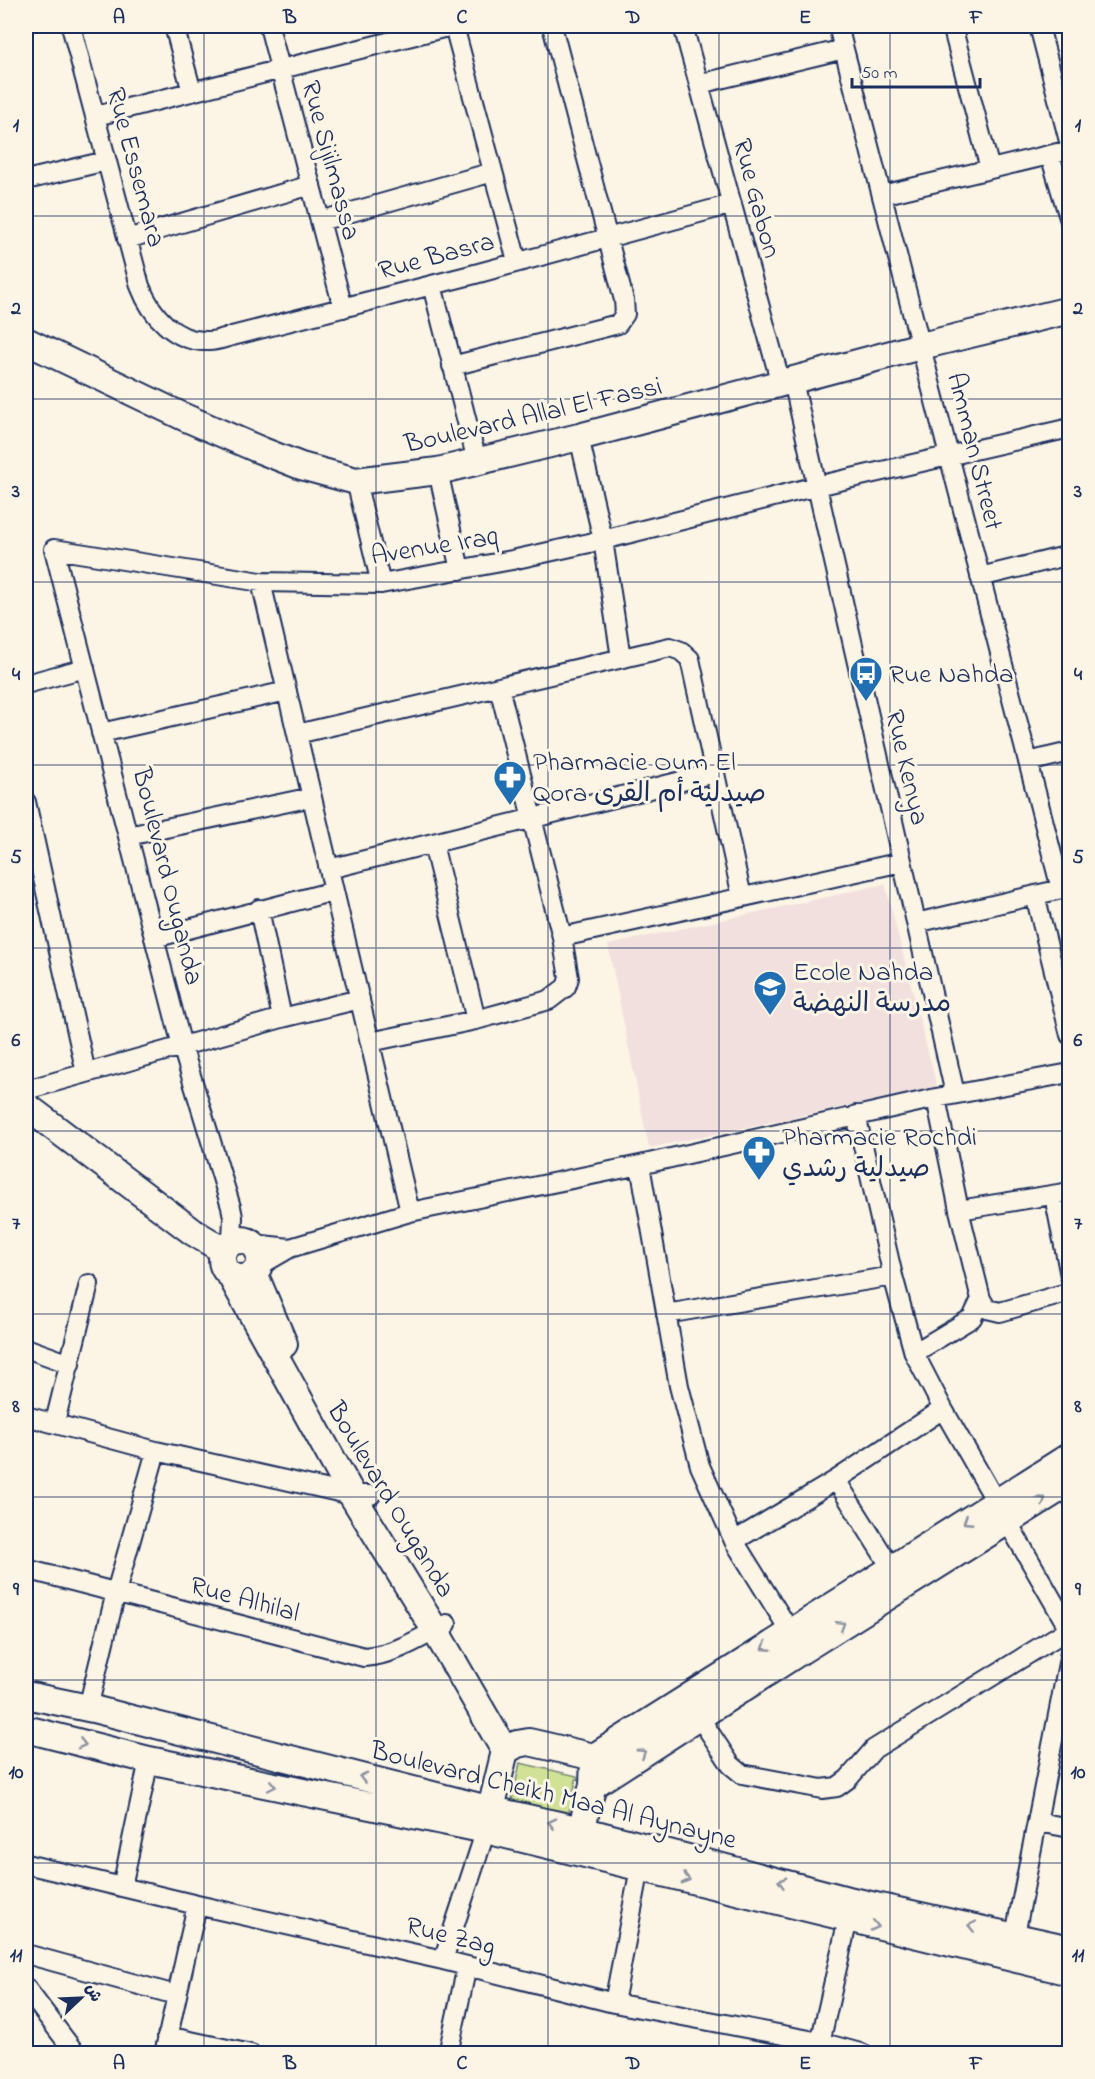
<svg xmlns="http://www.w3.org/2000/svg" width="1095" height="2079" viewBox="0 0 1095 2079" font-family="'Indie Flower','Playpen Sans Arabic',sans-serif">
<rect width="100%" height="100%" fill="#fcf5e5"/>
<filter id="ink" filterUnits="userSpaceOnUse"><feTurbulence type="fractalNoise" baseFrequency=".0167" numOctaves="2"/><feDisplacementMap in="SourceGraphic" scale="12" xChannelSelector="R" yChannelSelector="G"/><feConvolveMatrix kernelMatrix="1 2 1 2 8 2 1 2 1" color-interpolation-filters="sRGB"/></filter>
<g filter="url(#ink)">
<path fill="#f2e0de" d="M885,884L937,1087L649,1148L608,945Z"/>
<path fill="#d1e195" stroke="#76887a" stroke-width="1.5" d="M520,1763L577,1776L568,1817L511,1804Z"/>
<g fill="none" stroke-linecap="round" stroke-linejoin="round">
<defs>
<path id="street" d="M71,26L140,286C151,315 175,343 209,341C216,341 225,338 232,336L475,274L732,204
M174,26L192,92
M269,26L343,308
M454,26L517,261
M683,26L781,384
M838,26L1061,889
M952,26L990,169
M1039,26L1070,145
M699,84L844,49
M96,116L451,26
M1050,155L1070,221
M26,180L106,161
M882,195L1070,150
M320,221L493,172
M127,239L311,185
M432,285L477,461
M452,366L618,324L625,314L624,300L552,26
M793,381L955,1094
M579,437L603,540L621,658
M438,471L460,570
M356,481L381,584
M980,577L1070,555
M261,582L410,1212
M26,684L85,668
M101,733L287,691
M297,734L670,647L681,651L690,659L742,897
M1028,762L1070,752
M26,802L86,1073
M128,836L312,797
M433,844L476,1020
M329,869L714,773
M1035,895L1070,1035
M259,909L282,1018
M916,923L1070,887
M562,937L902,862
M154,938L334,891
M370,1042L476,1020L549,1000L566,987L569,978L562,937L499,687
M26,1090L282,1018L360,999
M936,1098L959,1210L981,1299L987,1309L1000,1312L1070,1292
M856,1115L893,1276L914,1353L943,1409L1065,1622L1070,1635
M640,1165L679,1386L700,1466L734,1541L796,1641
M1054,1195L1070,1276
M959,1210L1070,1192
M232,1241L233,1217L231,1207L182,1046L54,549L261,582L381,584L512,560L603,540L817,486L1070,428
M253,1244L290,1248
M259,1266L290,1248L410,1212L640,1165L936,1098L1070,1073
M666,1314L893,1276
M26,1348L70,1364
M914,1353L972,1318L981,1299
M26,1416L156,1451L352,1495H371
M55,1422L89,1284
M836,1480L892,1569
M734,1541L836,1480L943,1409
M26,1569L364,1657C395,1655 420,1638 447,1624
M88,1708L116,1592L156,1451
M694,1709L731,1765L742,1774L822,1789L837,1787L848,1779L874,1749L1069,1629
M1038,1822L1070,1828
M26,1864L197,1905L443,1960L614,2003L820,2042L864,2054
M122,1887L149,1760
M1015,1935L1070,1653
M26,1954L176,1995
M443,1960L486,1830
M26,1988L76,2054
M614,2003L640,1868
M167,2036L251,2054
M818,2052L848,1919
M164,2054L197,1905
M448,2054L467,1966"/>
<path id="secondary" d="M26,341L184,417L260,450L301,466L356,481L438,471L579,437L921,346L1070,310
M26,1106L193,1232L223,1250
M222 1259a19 19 0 1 1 38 0a19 19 0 1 1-38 0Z
M254,1273L284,1344
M231,1276L352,1495L435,1630L505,1751
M26,1695L93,1709L492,1810L581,1830L848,1900L1070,1949
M26,1729L149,1760L486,1830L1070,1972
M594,1757L1070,1456
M593,1785L802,1650L1070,1482
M487,1825L505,1751L517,1744L529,1742L594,1757L593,1785L581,1830L579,1846"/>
</defs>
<use href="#street" stroke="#1b2f5e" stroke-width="22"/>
<use href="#secondary" stroke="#1b2f5e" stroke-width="30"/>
<use href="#street" stroke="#fcf5e5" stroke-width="18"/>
<use href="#secondary" stroke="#fcf5e5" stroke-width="26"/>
</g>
<defs><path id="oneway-chevron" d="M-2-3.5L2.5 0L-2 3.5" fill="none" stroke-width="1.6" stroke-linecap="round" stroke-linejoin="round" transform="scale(1.5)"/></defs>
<g stroke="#8c92a2">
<use href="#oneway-chevron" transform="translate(1042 1500) rotate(-33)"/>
<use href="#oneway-chevron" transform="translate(967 1521) rotate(147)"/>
<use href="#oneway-chevron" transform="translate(841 1625) rotate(-32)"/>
<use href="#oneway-chevron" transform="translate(766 1647) rotate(147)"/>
<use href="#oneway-chevron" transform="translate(82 1744) rotate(14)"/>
<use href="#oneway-chevron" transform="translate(642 1753) rotate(-33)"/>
<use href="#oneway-chevron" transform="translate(363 1777) rotate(-166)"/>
<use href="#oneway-chevron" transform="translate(272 1786) rotate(12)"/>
<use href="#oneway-chevron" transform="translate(552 1823) rotate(-167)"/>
<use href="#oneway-chevron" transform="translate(686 1879) rotate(14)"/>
<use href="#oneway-chevron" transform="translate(782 1882) rotate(-165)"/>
<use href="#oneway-chevron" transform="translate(875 1926) rotate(13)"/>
<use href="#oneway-chevron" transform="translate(972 1926) rotate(-168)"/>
</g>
</g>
<path fill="none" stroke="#1b2f5e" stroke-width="1.5" stroke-opacity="0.55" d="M204,26V2054M376,26V2054M548,26V2054M719,26V2054M890,26V2054M26,216H1070M26,399H1070M26,582H1070M26,765H1070M26,948H1070M26,1131H1070M26,1314H1070M26,1497H1070M26,1680H1070M26,1863H1070"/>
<defs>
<symbol id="bus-pin" viewBox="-11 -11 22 30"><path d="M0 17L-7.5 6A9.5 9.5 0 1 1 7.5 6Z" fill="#1f6fb2" stroke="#fcf5e5"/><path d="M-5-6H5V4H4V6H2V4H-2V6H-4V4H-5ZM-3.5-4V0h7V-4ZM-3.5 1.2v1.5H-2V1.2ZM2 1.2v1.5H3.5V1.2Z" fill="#fff"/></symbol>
<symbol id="pharmacy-pin" viewBox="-11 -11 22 30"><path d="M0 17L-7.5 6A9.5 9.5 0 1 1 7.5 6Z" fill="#1f6fb2" stroke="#fcf5e5"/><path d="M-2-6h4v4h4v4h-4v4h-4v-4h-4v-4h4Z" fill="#fff"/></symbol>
<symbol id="school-pin" viewBox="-11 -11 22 30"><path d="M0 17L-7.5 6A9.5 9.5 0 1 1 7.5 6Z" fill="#1f6fb2" stroke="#fcf5e5"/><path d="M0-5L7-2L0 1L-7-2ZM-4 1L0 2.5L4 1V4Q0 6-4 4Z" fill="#fff"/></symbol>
</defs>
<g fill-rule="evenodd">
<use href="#bus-pin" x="847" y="654" width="38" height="52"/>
<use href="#pharmacy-pin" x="491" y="758" width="38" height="52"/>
<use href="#school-pin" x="751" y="968" width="38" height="52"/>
<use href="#pharmacy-pin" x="740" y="1133" width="38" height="52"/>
</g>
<g text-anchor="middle" stroke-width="6" stroke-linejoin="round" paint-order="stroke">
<g font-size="27" fill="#1b2f5e" stroke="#fcf5e5">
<text transform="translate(332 160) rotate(75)" y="9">Rue Sijilmassa</text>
<text transform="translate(137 167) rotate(75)" y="9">Rue Essemara</text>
<text transform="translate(758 198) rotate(75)" y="9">Rue Gabon</text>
<text transform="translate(436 255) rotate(-15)" y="9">Rue Basra</text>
<text transform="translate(533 414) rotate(-13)" y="9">Boulevard Allal El Fassi</text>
<text transform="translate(976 451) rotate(76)" y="9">Amman Street</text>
<text transform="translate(434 545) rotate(-9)" y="9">Avenue Iraq</text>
<text transform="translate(908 767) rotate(77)" y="9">Rue Kenya</text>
<text transform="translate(169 876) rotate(76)" y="9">Boulevard Ouganda</text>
<text transform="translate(392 1499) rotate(59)" y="9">Boulevard Ouganda</text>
<text transform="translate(245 1598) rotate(15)" y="9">Rue Alhilal</text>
<text transform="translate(554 1794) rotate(14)" y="9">Boulevard Cheikh Maa Al Aynayne</text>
<text transform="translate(451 1935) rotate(14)" y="9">Rue Zag</text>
</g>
<g font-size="27" fill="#1b2f5e" stroke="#fcf5e5" text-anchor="start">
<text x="889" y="682">Rue Nahda</text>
<text x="533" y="770">Pharmacie Oum El<tspan x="533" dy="31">Qora صيدلية أم القرى</tspan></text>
<text x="793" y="980">Ecole Nahda<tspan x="793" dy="31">مدرسة النهضة</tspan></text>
<text x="782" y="1145">Pharmacie Rochdi<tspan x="782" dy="31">صيدلية رشدي</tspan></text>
</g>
</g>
<rect width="1095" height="2079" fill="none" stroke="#fcf5e5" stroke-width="66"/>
<g transform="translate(81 1998) rotate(67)" stroke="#fcf5e5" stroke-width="4.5" paint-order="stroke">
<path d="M0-4.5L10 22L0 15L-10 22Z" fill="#1b2f5e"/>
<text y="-9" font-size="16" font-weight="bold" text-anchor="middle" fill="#1b2f5e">ش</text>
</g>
<path d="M852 78v9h128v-9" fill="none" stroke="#1b2f5e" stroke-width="3"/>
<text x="861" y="78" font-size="18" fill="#1b2f5e" stroke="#fcf5e5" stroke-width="4.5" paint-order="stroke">50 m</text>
<rect x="33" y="33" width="1029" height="2013" fill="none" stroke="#1b2f5e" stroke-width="2"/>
<g font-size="20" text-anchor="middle" font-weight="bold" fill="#1b2f5e">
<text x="119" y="23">A</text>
<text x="290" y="23">B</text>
<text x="462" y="23">C</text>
<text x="633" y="23">D</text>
<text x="805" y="23">E</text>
<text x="976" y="23">F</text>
<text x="16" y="131">1</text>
<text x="1078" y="131">1</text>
<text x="16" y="314">2</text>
<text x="1078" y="314">2</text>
<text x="16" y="497">3</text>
<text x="1078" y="497">3</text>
<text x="16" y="680">4</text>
<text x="1078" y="680">4</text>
<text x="16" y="863">5</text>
<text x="1078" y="863">5</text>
<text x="16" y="1046">6</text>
<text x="1078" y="1046">6</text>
<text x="16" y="1229">7</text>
<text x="1078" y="1229">7</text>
<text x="16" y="1412">8</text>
<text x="1078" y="1412">8</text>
<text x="16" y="1595">9</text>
<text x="1078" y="1595">9</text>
<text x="16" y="1778">10</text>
<text x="1078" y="1778">10</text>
<text x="16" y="1961">11</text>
<text x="1078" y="1961">11</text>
<text x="119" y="2069">A</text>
<text x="290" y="2069">B</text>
<text x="462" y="2069">C</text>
<text x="633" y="2069">D</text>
<text x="805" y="2069">E</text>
<text x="976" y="2069">F</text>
</g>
</svg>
